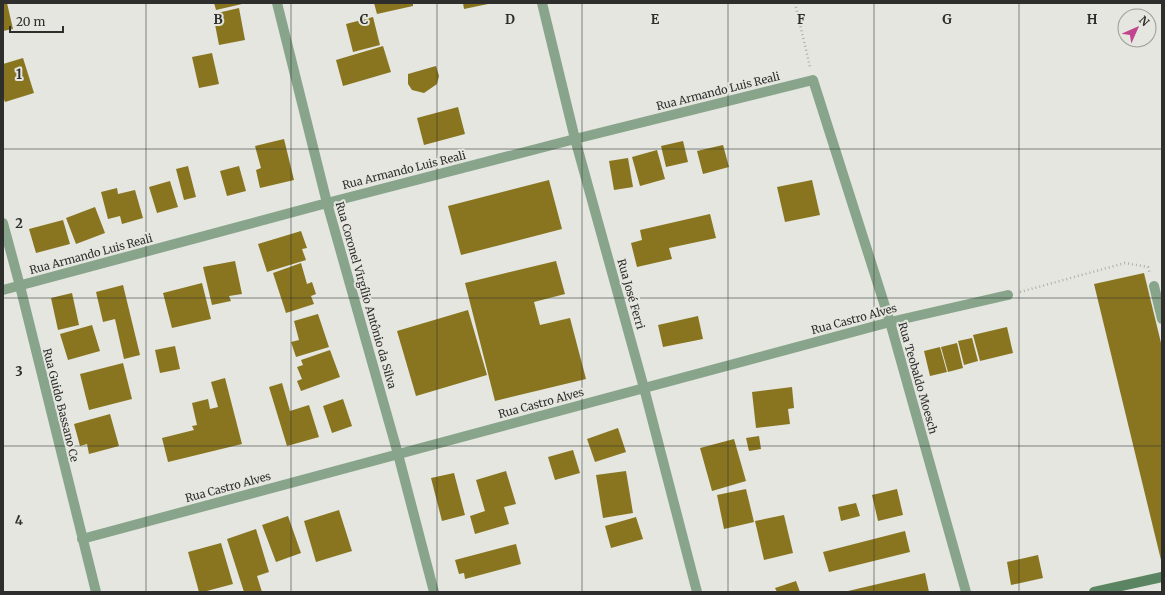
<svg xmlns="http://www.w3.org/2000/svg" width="1165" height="595" viewBox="0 0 1165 595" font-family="Merriweather,serif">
<rect width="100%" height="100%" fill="#e4e6df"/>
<path fill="#89751f" d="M3,3H7L13,29L3,31Z
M214,3H242V4L216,10Z
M374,3H413V6L377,14Z
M463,3H488V4L464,9Z
M239,8L245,40L219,45L213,14Z
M373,17L380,45L353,52L346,24Z
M383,46L391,72L343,86L336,60Z
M212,53L219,84L199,88L192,57Z
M23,58L34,93L5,102L3,97V64Z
M436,66L439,76L437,84L424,93L412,90L408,84V74Z
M458,107L465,134L424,145L417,118Z
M284,139L294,180L260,188L256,170L261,168L255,146Z
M683,141L688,162L666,167L661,146Z
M723,145L729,167L703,174L697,151Z
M657,150L665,179L640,186L632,157Z
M628,158L633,187L614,190L609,161Z
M188,166L196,197L184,200L176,169Z
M239,166L246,191L227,196L220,171Z
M549,180L562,229L461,255L448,206Z
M812,180L820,215L785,222L777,187Z
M170,181L178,207L157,213L149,187Z
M117,188L118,194L135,190L143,218L122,224L120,216L108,219L101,192Z
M95,207L105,233L76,244L66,218Z
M710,214L716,238L669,248L672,259L637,267L631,243L642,240L640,230Z
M63,220L70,244L36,253L29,229Z
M301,231L307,248L302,249L306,260L267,272L258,244Z
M235,261L242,294L229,296L231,301L212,305L203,267Z
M556,261L565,294L534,302L540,325L570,318L586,379L495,401L465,283Z
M301,263L307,284L312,282L316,294L311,296L314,304L286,313L273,273Z
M1144,273L1162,347L1161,560L1094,284Z
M202,283L211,319L172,328L163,293Z
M123,285L140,355L124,359L115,319L103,322L96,292Z
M72,293L79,325L58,330L51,298Z
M468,310L487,375L416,396L397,331Z
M318,314L329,347L296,357L291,342L299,340L294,321Z
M698,316L703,339L663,347L658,325Z
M92,325L100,351L68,360L60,334Z
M1007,327L1013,353L980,361L973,335Z
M972,338L978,361L964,365L958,341Z
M957,343L963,368L948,372L941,347Z
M175,346L180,369L160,373L155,350Z
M940,347L947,372L930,376L924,351Z
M330,350L340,377L301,391L297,381L302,379L297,367L303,365L301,360Z
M123,363L132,399L89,410L80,374Z
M225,378L242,444L168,462L162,438L194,430L192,426L197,425L192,403L208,399L210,409L218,407L211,382Z
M282,383L290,411L309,405L319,437L287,446L269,387Z
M792,387L794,408L788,409L790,424L756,428L752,392Z
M343,399L352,426L332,433L323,406Z
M110,414L119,446L89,454L87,444L80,446L74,424Z
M618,428L626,452L595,462L587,439Z
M759,436L761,449L749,451L746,438Z
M734,439L746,481L712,491L700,448Z
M573,450L580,473L555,480L548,457Z
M506,471L516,504L504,507L509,524L475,534L470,516L485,511L476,480Z
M626,471L633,513L603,518L596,475Z
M454,473L465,515L442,521L431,478Z
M746,489L754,522L724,529L717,495Z
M897,489L903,515L878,521L872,495Z
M856,503L860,516L841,521L838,507Z
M339,510L352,551L316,562L304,521Z
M784,515L793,553L764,560L755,521Z
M288,516L301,553L276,562L262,525Z
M636,517L643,539L611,548L605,526Z
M256,529L269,572L257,576L262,592H244L227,539Z
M905,531L910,552L829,572L823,552Z
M221,543L233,584L203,592H199L188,552Z
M516,544L521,564L465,579L464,573L459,574L455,560Z
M1038,555L1043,578L1011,585L1007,562Z
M925,573L929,592H848V591Z
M796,581L800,592H777L775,588Z"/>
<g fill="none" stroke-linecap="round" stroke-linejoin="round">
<path stroke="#adafa9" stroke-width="2.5" stroke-dasharray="1 3" stroke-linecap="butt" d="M795,3L810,67
M1020,292L1125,263L1148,267L1150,274"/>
<path stroke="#88a58c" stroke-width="10" d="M277,3L327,203L398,454L434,592
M542,3L575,139L644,388L697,592
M3,223L20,286L96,592
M1154,286L1162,319
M3,290L327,203L575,139L813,80L890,322L966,592
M82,539L890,322L1008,295"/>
<path stroke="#5b8562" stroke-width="10" d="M1094,592L1162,577"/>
</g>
<path fill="none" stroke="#2e2f2c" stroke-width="1" stroke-opacity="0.55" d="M146,3V592M291,3V592M437,3V592M582,3V592M728,3V592M874,3V592M1019,3V592M3,149H1162M3,298H1162M3,446H1162"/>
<g text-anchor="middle" stroke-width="4" stroke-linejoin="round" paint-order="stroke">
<g font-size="11" fill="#2e2f2c" stroke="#e4e6df">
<text transform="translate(718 91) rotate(-14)" y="4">Rua Armando Luis Reali</text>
<text transform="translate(404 170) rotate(-14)" y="4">Rua Armando Luis Reali</text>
<text transform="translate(91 254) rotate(-15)" y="4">Rua Armando Luis Reali</text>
<text transform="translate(631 294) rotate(74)" y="4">Rua José Ferri</text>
<text transform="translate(366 295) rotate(74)" y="4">Rua Coronel Virgílio Antônio da Silva</text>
<text transform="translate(854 319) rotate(-15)" y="4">Rua Castro Alves</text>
<text transform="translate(918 378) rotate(74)" y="4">Rua Teobaldo Moesch</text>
<text transform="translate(541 403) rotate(-15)" y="4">Rua Castro Alves</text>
<text transform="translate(61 405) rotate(76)" y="4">Rua Guido Bassano Ce</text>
<text transform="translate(228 487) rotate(-15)" y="4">Rua Castro Alves</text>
</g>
</g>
<g font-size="13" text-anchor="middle" font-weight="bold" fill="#2e2f2c" stroke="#e4e6df" stroke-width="4" stroke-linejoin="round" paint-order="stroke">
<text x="218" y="24">B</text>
<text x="364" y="24">C</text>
<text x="510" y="24">D</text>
<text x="655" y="24">E</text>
<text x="801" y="24">F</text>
<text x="947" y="24">G</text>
<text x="1092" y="24">H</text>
<text x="19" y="79">1</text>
<text x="19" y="228">2</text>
<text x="19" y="376">3</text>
<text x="19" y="525">4</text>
</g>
<rect width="1165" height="595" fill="none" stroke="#2e2f2c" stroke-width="8"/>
<g transform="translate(1137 28) rotate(45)"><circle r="19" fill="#e4e6df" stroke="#9b9d97"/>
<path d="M0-3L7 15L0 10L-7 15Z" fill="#c2438e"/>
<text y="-6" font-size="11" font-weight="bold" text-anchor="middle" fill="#2e2f2c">N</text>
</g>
<path d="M10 26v6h53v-6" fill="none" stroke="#2e2f2c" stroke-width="2"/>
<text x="16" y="26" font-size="12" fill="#2e2f2c" stroke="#e4e6df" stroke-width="3" paint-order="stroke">20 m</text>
</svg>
